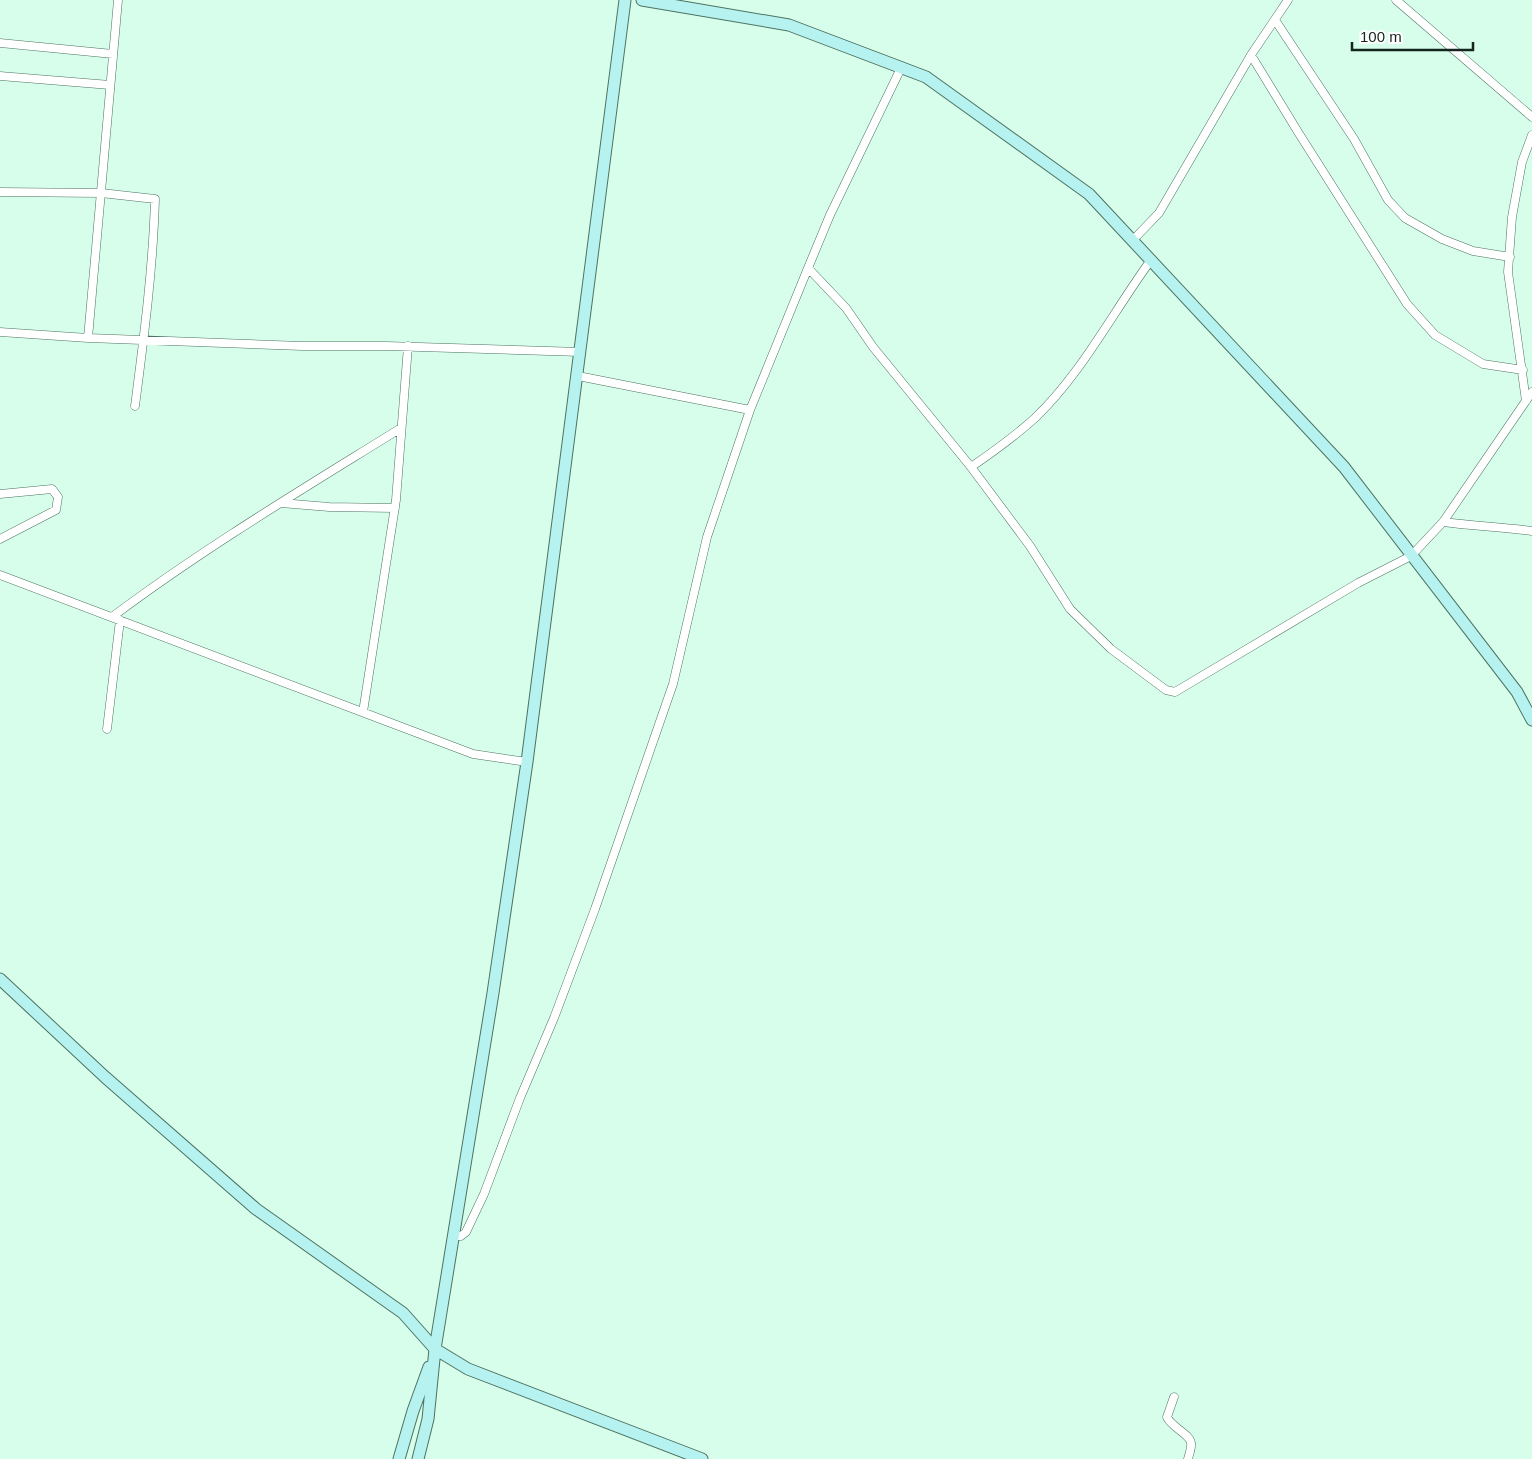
<svg xmlns="http://www.w3.org/2000/svg" width="1532" height="1459" viewBox="0 0 1532 1459" font-family="Helvetica,sans-serif">
<rect width="100%" height="100%" fill="#d6feeb"/>
<g fill="none" stroke-linecap="round" stroke-linejoin="round">
<defs>
<path id="street" d="M1396,0L1532,117
M1275,20L1354,139L1388,200L1405,218L1442,239L1473,251L1510,257
M0,43L113,54
M1251,55L1298,132L1407,304L1435,335L1483,364L1523,370
M0,76L110,85
M0,192L101,193L155,199C153,268 144,337 135,406
M1133,240L1159,213L1251,55L1288,0
M808,268L830,215L901,68
M0,332L88,338L302,346H386L581,352
M88,338L118,0
M578,376L750,410
M1526,401L1508,272L1512,217L1522,162L1532,135
M971,467C993,452 1015,436 1035,418C1082,373 1113,312 1151,260
M0,494L52,489L58,497L56,510L0,539
M281,503L329,507L395,508
M1443,522C1473,526 1502,527 1532,531
M0,575L473,754L527,762
M112,617C204,548 303,489 401,428
M363,712L396,500L408,346
M107,729L120,620
M453,1236H461L466,1232L484,1194L520,1098L554,1018L595,909L673,684L707,537L750,410L808,268L846,308L873,347L971,467L1030,546L1070,609L1111,649L1166,690L1175,692L1358,583L1411,556L1443,522L1532,392
M1174,1397L1167,1417C1171,1427 1190,1434 1191,1443C1192,1448 1189,1454 1188,1459"/>
<path id="secondary" d="M642,0L789,25L926,77L1089,194L1344,467L1517,692L1532,720
M0,979L105,1077L256,1209L403,1313L435,1349L468,1369L702,1459
M399,1459L413,1411L429,1367
M418,1459L428,1419L435,1349L493,993L527,762L625,0"/>
</defs>
<use href="#street" stroke="#4e7261" stroke-width="9"/>
<use href="#secondary" stroke="#4e7261" stroke-width="13"/>
<use href="#street" stroke="#fff" stroke-width="8"/>
<use href="#secondary" stroke="#b6f3f0" stroke-width="11"/>
</g>
<path d="M1352 42v8h121v-8" fill="none" stroke="#15241d" stroke-width="2.5"/>
<text x="1360" y="42" font-size="15" fill="#15241d" stroke="#ffffff" stroke-width="4" paint-order="stroke">100 m</text>
</svg>
